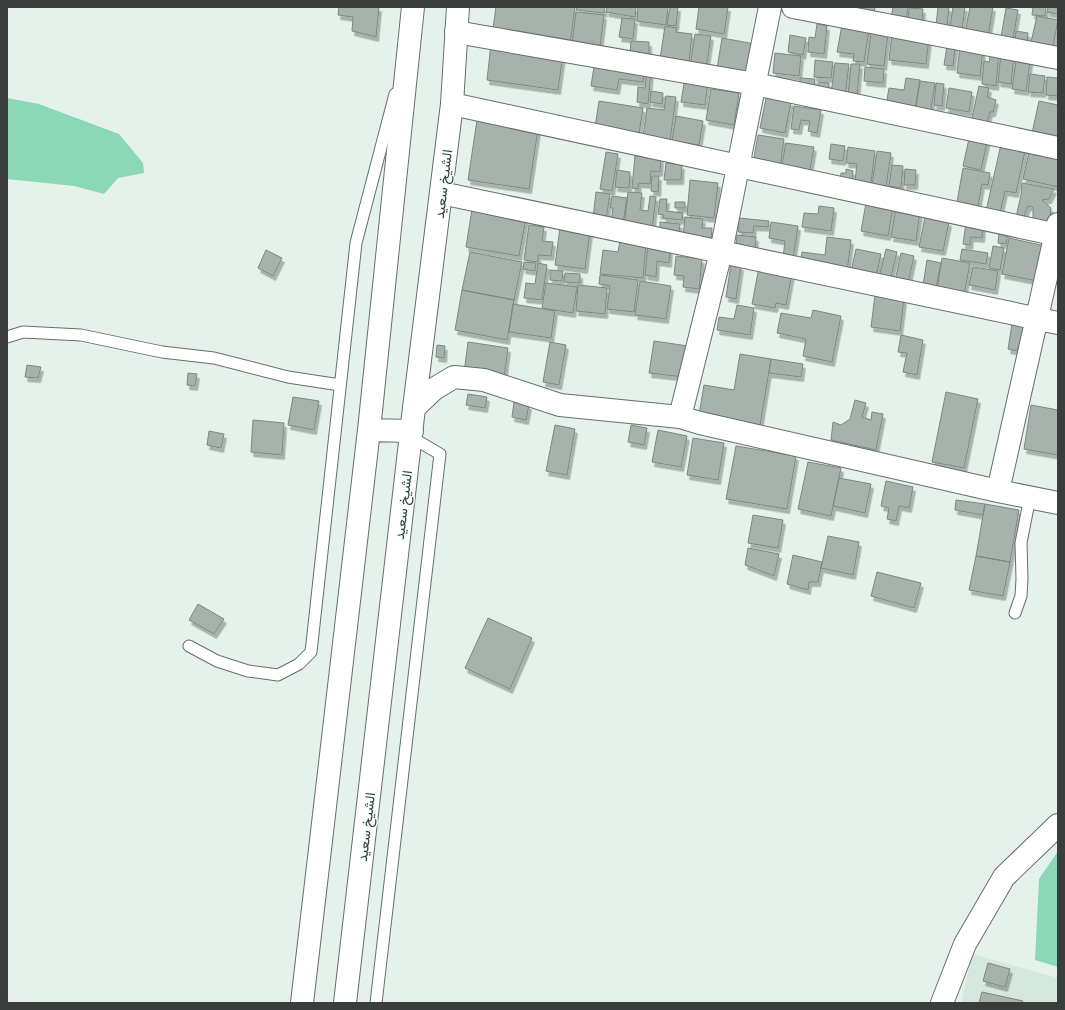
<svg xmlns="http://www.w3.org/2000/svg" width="1065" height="1010" viewBox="0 0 1065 1010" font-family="'Public Sans',Vazirmatn,sans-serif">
<defs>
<filter id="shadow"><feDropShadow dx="2.5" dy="4.5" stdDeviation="0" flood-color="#0004"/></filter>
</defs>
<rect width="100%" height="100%" fill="#e5f2eb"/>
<path fill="#d4e8de" d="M972,954L1058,978V1003H961Z"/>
<path fill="#8cd7b5" d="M7,98L39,104L119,134L143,163L144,173L118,178L104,194L74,186L7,179Z
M1058,851V967L1035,960L1039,879Z"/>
<path fill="#a7b2ac" stroke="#7c8781" filter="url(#shadow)" d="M339,7H379L376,37L352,31L353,17L338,15Z
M496,7H575L570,45L492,35Z
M577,7H605L604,13L576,10Z
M607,7H636L635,17L606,12Z
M638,7H668L666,25L637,21Z
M670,7H678L676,26L667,25Z
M699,7H728L724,34L696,29Z
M861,7H875L873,17L859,15Z
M893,7H908L906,21L891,19Z
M938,7H949L947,26L936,25Z
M953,7H965L962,29L950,27Z
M970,7H993L988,37L965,33Z
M1033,7H1046L1045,16L1032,15Z
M1048,7H1058V14L1047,12Z
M909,8L923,9L922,22L908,21Z
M1006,8L1018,10L1013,39L1001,37Z
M576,12L604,15L600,47L572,44Z
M1037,16L1058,20L1051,56L1031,42Z
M622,18L635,19L633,39L619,37Z
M817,24L827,26L824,54L808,52L809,37L815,38Z
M842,25L869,30L864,62L853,61L854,54L837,52Z
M665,26L677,28L676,32L692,34L689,62L660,59Z
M1016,31L1028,33L1027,43L1015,42Z
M871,32L888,34L884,66L867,64Z
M695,34L711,36L706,69L690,66Z
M892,34L929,38L926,64L889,60Z
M790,35L806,38L803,55L788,52Z
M722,38L755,44L749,81L716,75Z
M948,40L956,41L953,66L944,65Z
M631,41L649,42V56L630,54Z
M491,44L563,54L558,90L487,80Z
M960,46L983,49L980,76L957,73Z
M991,51H999L996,86L982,84L984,61L989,62Z
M775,53L801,56L799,76L773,73Z
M1001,53L1014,55L1011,84L998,82Z
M1017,53L1031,55L1026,91L1012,89Z
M595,60L645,68L643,82L619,79L617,90L591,86Z
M815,60L833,62L831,78L814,77Z
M835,63L849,64L845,96L831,94Z
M851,64H860L857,95H848Z
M865,67L884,69L883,83L864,81Z
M647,69L651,70L648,104L637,102L638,87L645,88Z
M1030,74L1045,76L1043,93L1028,92Z
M1047,77L1058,78V96L1046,95Z
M685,78L708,81L705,105L681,102Z
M800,78L815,79L814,86L800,89Z
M906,78L920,80L914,115L885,111L889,88L904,90Z
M920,81L935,83L930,116L915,114Z
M819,82L829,83V92H818Z
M936,83L944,84L942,106L934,105Z
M979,86L989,88L987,97L996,100L993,112H990L986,126L971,122Z
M949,88L972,92L969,112L946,108Z
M711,89L739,93L734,125L706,120Z
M651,91L663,93L662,104L650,102Z
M666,96L676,97L670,141L643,137L647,108L664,110Z
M766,98L791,102L785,133L760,128Z
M599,101L643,108L639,134L595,127Z
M1039,101L1058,105V144L1031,138Z
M794,106L821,110L817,133L808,131L810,121L801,120L799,130L791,129Z
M676,116L703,121L699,145L672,141Z
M477,120L538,129L529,189L468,180Z
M970,134L988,138L981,170L963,166Z
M758,135L784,139L780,168L753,163Z
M1002,140L1026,146L1016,193L1005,191L1000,213L986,211Z
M786,143L814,147L809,175L781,169Z
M831,144L845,146L843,161L829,159Z
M848,147L875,151L871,183L855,181L857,164L846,163Z
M1030,148L1058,154V187L1023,179Z
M877,151L891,153L886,187L872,185Z
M606,152L618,154L612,191L600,189Z
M635,156L661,158L660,172L651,171L650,184L639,183L638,189L632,188Z
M666,163L682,165L681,180H664Z
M892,165L903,166L901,188L889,186Z
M963,168L990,173L988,185L982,184L978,206L957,202Z
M846,169L853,171L852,181L840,180L841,173H846Z
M905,169L916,170L915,185H904Z
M617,170L630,172L629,188L615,187Z
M652,176H659L658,192L651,191Z
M690,180L718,183L714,218L687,215Z
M1022,183L1054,189L1049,199L1042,200L1051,208L1049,225L1033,220V207L1028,206L1022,222L1016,217L1021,195Z
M596,192L610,194L606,220L593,218Z
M628,192L642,193L640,210L648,211L650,196L656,197L652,230L624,227Z
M612,196L627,198L623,223L611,221L613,208H610Z
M660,199H667L666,211L683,213L682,220L663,218L664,215L658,214Z
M675,202H685V208H675Z
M866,203L893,207L888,236L861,231Z
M819,206L834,208L831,231L802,227L804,213L818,214Z
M896,208L920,212L916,241L891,237Z
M472,209L526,218L519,256L466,247Z
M685,217L703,219L702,228H712L711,240L683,238Z
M925,217L949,222L943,251L919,247Z
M739,218L769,221L768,227L754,226L753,233L738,232Z
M660,222L680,224L679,233L660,231Z
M771,222L798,226L793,260L783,258L785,241L769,238Z
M966,223L983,225L982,238L971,237L970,245L963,244Z
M529,225L544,227L542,241L553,242L551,256L538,255V262L524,260Z
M560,228L590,232L585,269L555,265Z
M999,232H1008L1006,244L998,243Z
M737,235L756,237L755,250L736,247Z
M827,237L851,240L847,272L800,266L802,252L825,255Z
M1009,238L1045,246L1037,281L1002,274Z
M620,241L646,244L643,278L600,274L603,250L618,252Z
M648,244L670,246L669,263L657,261L656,277L645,275Z
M993,246L1004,248L1000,270L989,268Z
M856,249L881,254L875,281L850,276Z
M886,249L897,252L889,285L878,282Z
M962,249L988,253L986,264L960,260Z
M266,250L282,258L273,276L258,268Z
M470,252L522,262L514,300L462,290Z
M901,253L914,256L907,288L894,286Z
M676,256L702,259L699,289L683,287L684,276L674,275Z
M942,258L970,263L963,300L936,296Z
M927,260L941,263L936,288L923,285Z
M524,262L536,263L535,271L523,269Z
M538,263L547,265L542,300L524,298L526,283L535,284Z
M731,264L741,266L736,299L726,297Z
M759,267L792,273L786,305L776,303L775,308L752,304Z
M973,267L998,271L995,290L969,285Z
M550,270L563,271L562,281L550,280Z
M565,273L580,274V283L564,282Z
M600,275L638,280L634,312L607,309L610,286L599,284Z
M640,281L671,286L666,319L635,315Z
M546,283L577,287L573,313L542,308Z
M578,285L607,288L605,314L576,311Z
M462,290L514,300L507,340L455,330Z
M875,295L904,299L900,331L871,327Z
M513,304L555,311L551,338L509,332Z
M737,305L754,308L750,335L717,330L719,317L734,319Z
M813,310L841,316L832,362L803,356L806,339L777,333L781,313L811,318Z
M1012,324L1025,326L1021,347H1018L1017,351L1008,349Z
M901,335L923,340L917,375L903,372L907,353L898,352Z
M654,341L688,346L684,377L649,373Z
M468,342L508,348L504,378L464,373Z
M550,342L566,345L559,385L543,382Z
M437,345L445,346L444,358L436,357Z
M740,354L771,359L760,426L699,415L704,385L734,390Z
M771,359L803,364L801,377L769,373Z
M27,365L41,367L38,378L25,377Z
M188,373L197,374L195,386L187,385Z
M946,392L978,399L964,468L932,462Z
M468,394L487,397L485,408L466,405Z
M293,397L319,401L314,430L288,425Z
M855,400L866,403L862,417L871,420L872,412L883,414L876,450L831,440L833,422L841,425L850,419Z
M514,402L529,405L526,420L512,417Z
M1031,405L1058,410V455L1024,449Z
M253,420L284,423L282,455L251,452Z
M555,425L575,429L567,475L546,471Z
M631,425L647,428L644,445L628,442Z
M658,430L687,436L681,467L652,462Z
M209,431L224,434L221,448L207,445Z
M693,438L724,443L718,480L687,475Z
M736,446L796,456L787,509L726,499Z
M808,462L841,468L831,516L798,509Z
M839,478L871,484L865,513L833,506Z
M886,481L913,487L909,508L899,506L896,521L887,519L889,508L881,506Z
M956,500L985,504L983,515L955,510Z
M985,504L1019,510L1010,562L976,556Z
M753,515L783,520L778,548L748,543Z
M828,536L859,542L853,575L821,568Z
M748,548L779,554L774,576L745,565Z
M793,555L822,562L818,582H809L808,590L787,584Z
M976,556L1010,562L1003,596L969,590Z
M877,572L921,583L914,608L871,596Z
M198,604L224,619L214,634L189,620Z
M488,618L532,638L510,689L465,668Z
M988,963L1010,969L1005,987L983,981Z
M982,992L1023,1001L1022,1003H979Z"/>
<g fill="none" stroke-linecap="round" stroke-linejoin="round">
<defs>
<path id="lane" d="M7,337L23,332L81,335L162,352L214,358L288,377L340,385
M1015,613L1021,596L1022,579L1021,543L1030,497
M189,646L217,661L248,671L278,675L299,664L311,652L356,243L395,94
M376,1003L440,454L411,437"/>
<path id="street" d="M793,7L1058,58
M456,32L755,84L1058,148
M452,104L1058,235
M441,193L1058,323
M414,408L434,389L454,377L484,380L560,405L680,417L700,423L998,491L1058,503
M680,417L721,252L770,7
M998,491L1058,224
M942,1003L965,944L1004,877L1058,825"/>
<path id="secondary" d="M369,430L412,431
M302,1003L369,430L413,7
M345,1003L414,408L452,104L458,7"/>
</defs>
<use href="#lane" stroke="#656f6a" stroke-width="13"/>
<use href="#street" stroke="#656f6a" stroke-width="24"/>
<use href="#secondary" stroke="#656f6a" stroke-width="24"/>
<use href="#lane" stroke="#fff" stroke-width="11"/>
<use href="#street" stroke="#fff" stroke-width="22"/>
<use href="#secondary" stroke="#fff" stroke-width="22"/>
</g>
<g text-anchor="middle" stroke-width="3" stroke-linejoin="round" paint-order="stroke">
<g font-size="14" fill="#393e3c" stroke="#f3fff9">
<text transform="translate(443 184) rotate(-83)" y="5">الشيخ سعيد</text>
<text transform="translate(403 505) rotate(-83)" y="5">الشيخ سعيد</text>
<text transform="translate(366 827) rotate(-83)" y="5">الشيخ سعيد</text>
</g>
</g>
<rect width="1065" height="1010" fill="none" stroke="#393e3c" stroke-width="16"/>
</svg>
